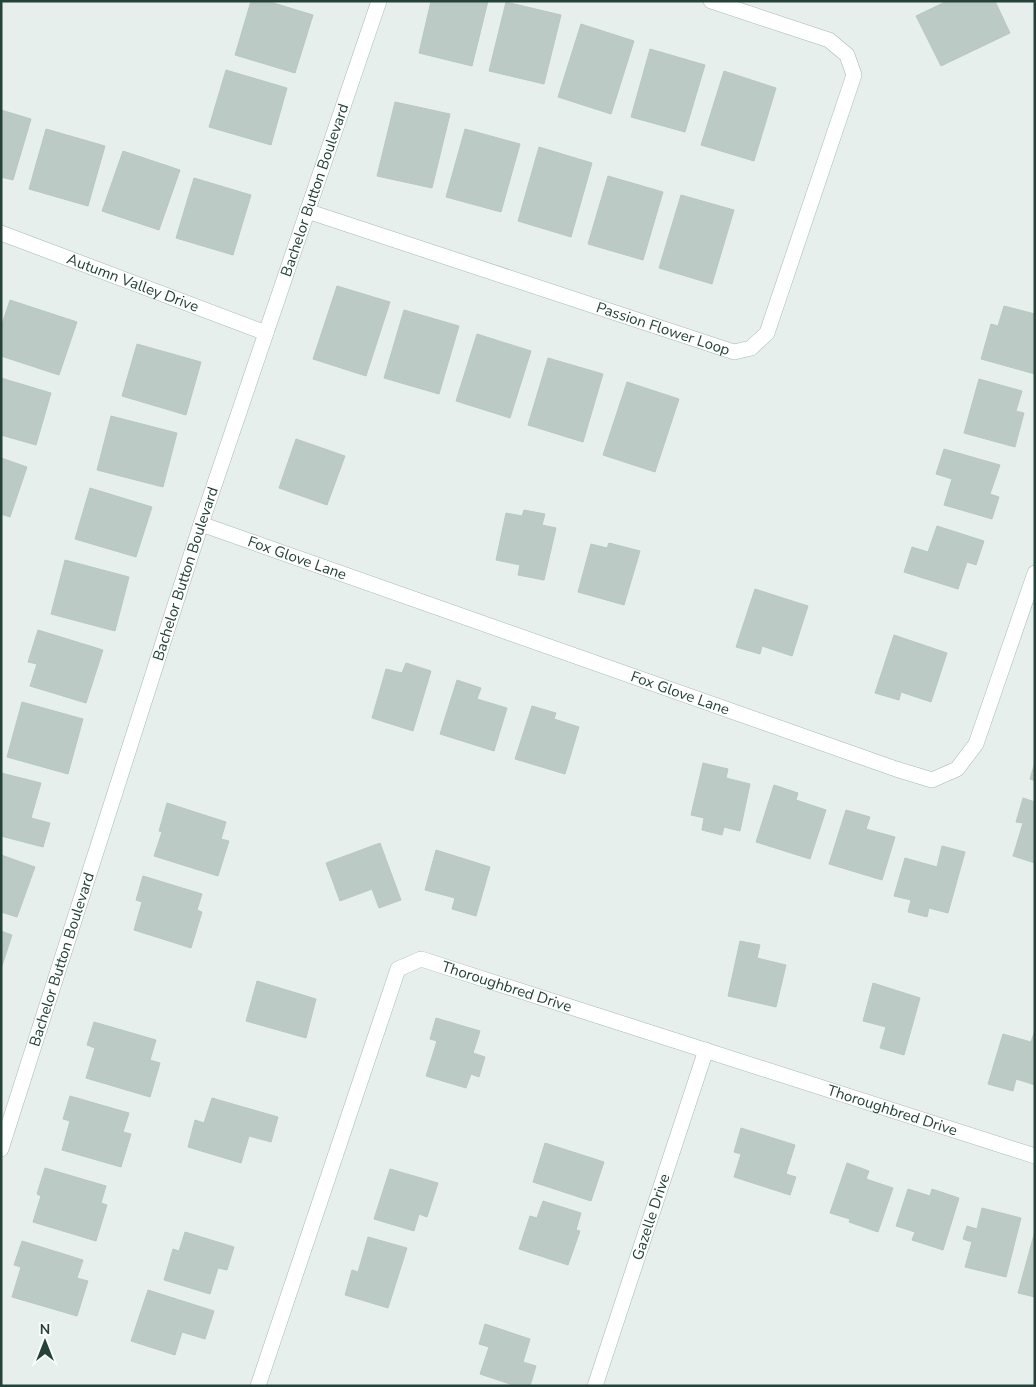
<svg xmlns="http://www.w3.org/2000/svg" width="1036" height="1387" viewBox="0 0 1036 1387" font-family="'Nunito Sans',sans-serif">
<rect width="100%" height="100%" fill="#e6efeb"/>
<path fill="#bbcac4" stroke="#b8c9c2" d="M251,1H267L313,15L295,73L235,55Z
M431,1H488L472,66L419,53Z
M947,1H995L1010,33L941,66L916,16Z
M506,2L561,15L544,84L489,71Z
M581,24L634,41L611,114L558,97Z
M650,49L705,65L685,132L631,117Z
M226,70L287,88L271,145L209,127Z
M724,71L776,88L754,161L701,145Z
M395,102L450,114L432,188L377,176Z
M1,110L31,119L13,180L1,177Z
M46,129L105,146L88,206L29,189Z
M465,129L520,144L501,212L446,197Z
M539,147L592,163L571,237L518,221Z
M123,151L180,170L159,230L102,211Z
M608,176L663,192L643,260L588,244Z
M194,178L251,195L233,255L176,238Z
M681,195L734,210L712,284L659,268Z
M337,286L390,302L366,376L313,359Z
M10,300L77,322L59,375L1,356V327Z
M1004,306L1035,314V374L981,359L991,324L998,326Z
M404,310L459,326L439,394L384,378Z
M477,334L531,351L510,418L456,401Z
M137,344L201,362L186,415L122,396Z
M548,358L603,374L583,442L528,425Z
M1,378L51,393L36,445L1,435Z
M979,379L1022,391L1016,411L1024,413L1015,447L964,433Z
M627,382L679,399L655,472L603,455Z
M111,416L177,433L163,487L97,470Z
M296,439L345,456L327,505L279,488Z
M944,449L1000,465L990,494L999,497L992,519L944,505L952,479L936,474Z
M1,458L27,467L10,517L1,514Z
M90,488L152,507L136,557L75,539Z
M524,510L545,514L542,525L556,528L544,580L518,575L520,565L496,560L506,513L522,516Z
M937,526L984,541L976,565L967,562L958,589L904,572L912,547L928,552Z
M609,543L640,551L624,605L578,592L591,544L607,548Z
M65,560L129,577L115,631L51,614Z
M755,589L808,606L792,656L762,646L760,654L736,647Z
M38,630L103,650L86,703L30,686L37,664L28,662Z
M894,635L947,653L931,702L901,692L899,700L875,693Z
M406,663L431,671L413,731L372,718L386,669L402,673Z
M457,680L481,688L477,699L507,708L494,751L440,734Z
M22,702L83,719L68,774L7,757Z
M532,706L556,713L554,719L579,727L565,774L515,759Z
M1035,762V781L1030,779Z
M703,763L728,769L726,778L750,784L740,831L724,827L722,835L702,830L704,818L691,815Z
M1,773L41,783L31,818L50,823L43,847L1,836Z
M774,785L798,793L796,800L826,810L810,859L756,842Z
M1023,798L1035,802V863L1013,856L1023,823L1016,822Z
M167,803L226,822L221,839L229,841L218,876L154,856L162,832L159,831Z
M846,810L870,817L866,829L895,837L882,880L829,864Z
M380,843L401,900L379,908L372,889L340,901L326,863Z
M942,846L965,852L948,913L929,908L927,917L908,912L911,900L894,896L905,858L937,867Z
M436,850L490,867L476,916L452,909L455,898L425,890Z
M1,855L35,867L17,917L1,912Z
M143,876L202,894L197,910L202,912L191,948L134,930L142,902L136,900Z
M1,931L12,935L1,969Z
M740,941L760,945L757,958L786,965L776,1007L728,996Z
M257,981L316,999L306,1038L246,1021Z
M873,983L920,998L904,1055L880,1048L886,1027L863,1021Z
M436,1018L480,1031L473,1053L485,1057L479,1077L471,1074L466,1088L426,1076L437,1041L430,1039Z
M94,1022L156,1040L150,1060L160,1063L150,1097L86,1078L95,1048L87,1045Z
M1034,1033L1035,1085L1016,1079L1013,1091L988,1084L1003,1034L1031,1042Z
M70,1096L129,1113L123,1132L131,1134L121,1167L62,1150L70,1121L63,1119Z
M212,1098L278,1117L271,1142L249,1136L241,1163L188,1147L195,1120L204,1123Z
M741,1128L795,1145L786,1174L796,1177L790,1195L734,1177L741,1154L734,1152Z
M545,1143L604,1162L591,1201L533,1182Z
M847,1163L869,1171L866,1179L893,1188L878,1232L849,1222L850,1219L830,1213Z
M45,1168L106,1186L101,1203L107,1205L96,1241L33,1222L41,1196L37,1194Z
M390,1169L438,1183L427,1217L419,1214L414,1231L374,1219Z
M908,1189L930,1196L932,1189L959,1198L943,1250L912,1240L915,1232L896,1226Z
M543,1201L581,1213L576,1230L580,1231L568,1265L519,1249L530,1216L537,1218Z
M982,1208L1021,1218L1006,1277L965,1267L972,1242L963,1239L967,1226L977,1229Z
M1035,1231V1297L1018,1293Z
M185,1232L234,1247L227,1270L218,1268L210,1294L164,1280L173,1249L179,1251Z
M368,1237L407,1248L388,1308L345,1295L352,1270L358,1272Z
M22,1241L83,1260L77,1278L88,1281L77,1316L12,1297L21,1267L14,1265Z
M148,1290L214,1311L205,1339L182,1332L175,1355L131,1341Z
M485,1324L530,1339L523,1362L536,1366L530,1386H516L480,1374L489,1347L479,1344Z"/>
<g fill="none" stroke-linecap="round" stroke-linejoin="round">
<defs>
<g id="minor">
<path id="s1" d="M307,211L734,352L751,348L767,333L854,75L847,55L829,40L711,1"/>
<path id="s2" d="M1,233L266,333"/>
<path id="s3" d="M201,524L896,769L932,780L957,769L976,744L1035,573"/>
<path id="s4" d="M1,1149L201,524L379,1"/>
<path id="s5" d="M258,1386L398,969L421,959L1035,1156"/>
<path id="s6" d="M595,1386L706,1050"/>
</g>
</defs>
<use href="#minor" stroke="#a8b8b2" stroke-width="16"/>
<use href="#minor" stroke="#fff" stroke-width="15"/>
</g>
<g text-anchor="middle" stroke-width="5" stroke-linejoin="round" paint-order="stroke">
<g font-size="15" fill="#24423a" stroke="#f7fbf9">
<text dy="5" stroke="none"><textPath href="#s4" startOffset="1009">Bachelor Button Boulevard</textPath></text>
<text dy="5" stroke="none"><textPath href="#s2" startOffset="141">Autumn Valley Drive</textPath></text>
<text dy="5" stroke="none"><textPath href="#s1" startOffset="375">Passion Flower Loop</textPath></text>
<text dy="5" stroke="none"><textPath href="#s3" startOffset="102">Fox Glove Lane</textPath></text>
<text dy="5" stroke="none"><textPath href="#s4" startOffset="604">Bachelor Button Boulevard</textPath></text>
<text dy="5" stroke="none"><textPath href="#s3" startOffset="508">Fox Glove Lane</textPath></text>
<text dy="5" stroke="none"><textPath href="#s4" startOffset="199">Bachelor Button Boulevard</textPath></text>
<text dy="5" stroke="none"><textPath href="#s5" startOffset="555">Thoroughbred Drive</textPath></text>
<text dy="5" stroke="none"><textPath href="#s5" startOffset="960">Thoroughbred Drive</textPath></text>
<text dy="5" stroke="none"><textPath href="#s6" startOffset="178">Gazelle Drive</textPath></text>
</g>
</g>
<rect width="1036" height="1387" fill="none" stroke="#24423a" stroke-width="5"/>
<g transform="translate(45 1342)" stroke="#f7fbf9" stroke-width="4" paint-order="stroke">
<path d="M0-4L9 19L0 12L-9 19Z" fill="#24423a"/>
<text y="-8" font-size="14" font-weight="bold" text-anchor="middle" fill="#24423a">N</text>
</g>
</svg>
